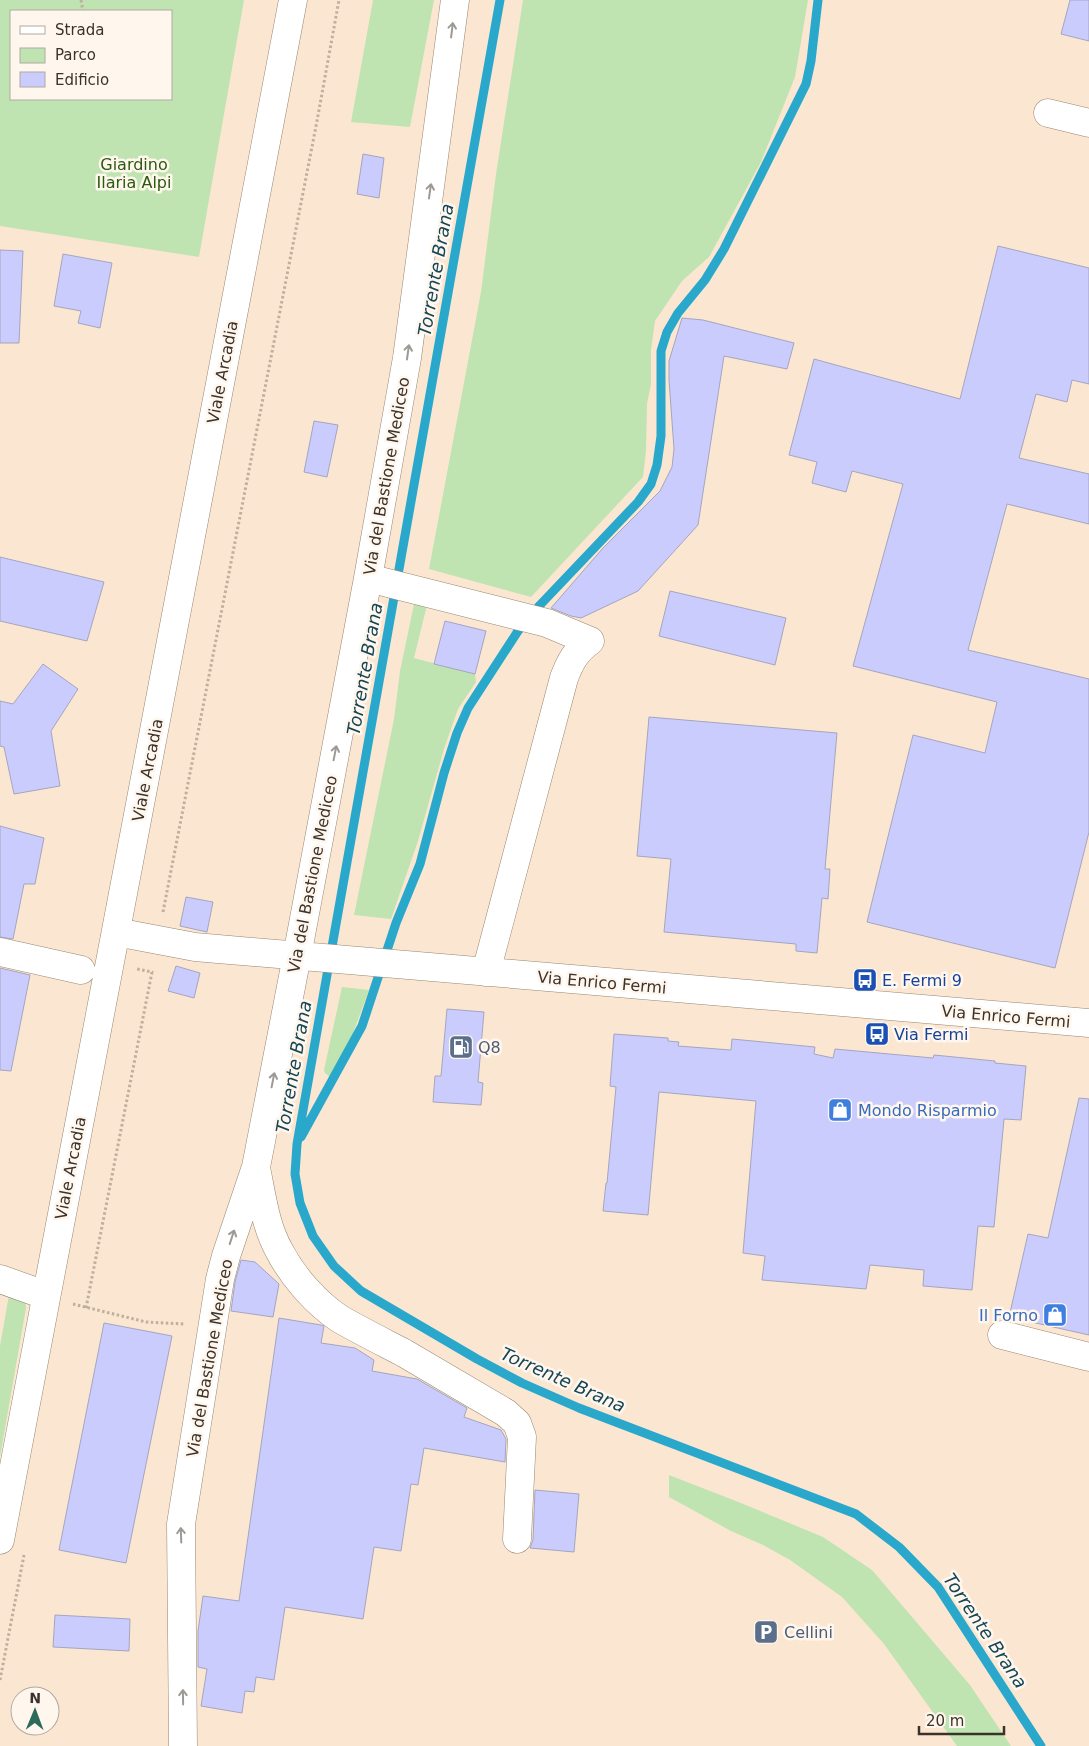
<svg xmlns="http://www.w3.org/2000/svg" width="1089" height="1746" viewBox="0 0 1089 1746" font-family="'DejaVu Sans',sans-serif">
<rect width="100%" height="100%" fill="#fbe7d1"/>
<path fill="#bfe4b2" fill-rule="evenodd" d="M0,0H244L199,257L0,226ZM11,11H171V99H11Z
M373,0H434L410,127L351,122Z
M523,0H808L795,77L761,162L709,257L682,281L655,321L651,350V384L647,404L646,451L643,477L531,597L429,569L481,292L496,174Z
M414,604L427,605L414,658L475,674L476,682L458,709L444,749L418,841L391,919L354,915L394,719L400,671Z
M342,987L369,990L352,1036L333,1074L330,1077L325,1073L324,1070Z
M10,1289L25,1300L26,1308L0,1457V1346Z
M669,1475L741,1503L823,1537L872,1570L970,1685L1011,1746H957L884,1644L842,1597L790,1560L763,1545L731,1531L669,1497Z"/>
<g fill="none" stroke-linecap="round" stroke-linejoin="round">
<path stroke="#2aa8cc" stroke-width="9" d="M500,0L297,1144L295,1174L300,1203L313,1236L334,1266L361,1291L477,1359L522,1383L579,1408L856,1514L899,1547L938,1587L1041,1746
M301,1137L362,1026L396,923L420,864L444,773L457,733L468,708L518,631L540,605L638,502L651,484L657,465L661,436V351L667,332L678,313L705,280L724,249L806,84L811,61L818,0"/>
</g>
<path fill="#cbccfe" stroke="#a4a5be" d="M1070,0H1089V41L1061,34Z
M363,154L384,158L379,198L357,194Z
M998,246L1089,268V384L1072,380L1067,402L1036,394L1019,458L1089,474V524L1007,504L968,650L1089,679V832L1055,968L867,922L913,735L985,753L997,702L853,666L903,484L852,471L846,492L812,483L817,462L789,455L814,359L960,399Z
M0,250L23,251L19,343H0Z
M63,254L112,263L100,328L78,323L81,311L54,306Z
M682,318L703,320L794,343L787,369L724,356L698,525L638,591L581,618L571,616L551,608L603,548L660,491L672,467L674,449L669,380V361Z
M314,421L338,425L327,477L304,472Z
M0,557L104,582L87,641L0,621Z
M670,591L786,618L775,665L659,636Z
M445,621L486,631L475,674L434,664Z
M43,664L78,689L51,731L60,786L14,794L4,747L0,746V701L13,704Z
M649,717L837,733L825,869H830L828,899L822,898L817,953L796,951V944L664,932L671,859L637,856Z
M0,826L44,838L35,884H24L13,939L0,937Z
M186,897L213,902L207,932L180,926Z
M176,966L200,973L194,998L168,991Z
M0,968L30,975L11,1071L0,1070Z
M447,1009L484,1012L478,1082L483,1083L481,1105L433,1102L435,1076H441Z
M614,1034L668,1038V1041L679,1042L678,1046L731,1050L732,1039L815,1047L814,1054L833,1058L835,1049L933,1058L934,1055L995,1061V1063L1026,1066L1021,1120L1004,1119L994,1227L978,1226L972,1290L923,1286L924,1270L870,1265L866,1289L762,1280L765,1256L743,1253L756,1101L659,1092L648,1215L603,1211L606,1183H607L616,1087L610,1086Z
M1079,1098L1089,1099V1335L1009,1317L1028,1234L1048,1238Z
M241,1260L255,1262L279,1284L273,1317L231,1311L235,1282Z
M279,1318L321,1325L324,1326L321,1343L355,1348L374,1360L372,1371L417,1379L467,1408L464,1417L501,1430L506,1439L505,1462L424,1448L418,1485L411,1484L401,1551L374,1547L363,1619L285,1607L274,1680L256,1677L254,1692L245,1691L242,1713L201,1706L207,1669L198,1667V1631L203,1596L239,1601Z
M104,1323L172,1336L126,1563L59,1550Z
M535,1490L579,1494L574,1552L530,1548L533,1540Z
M55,1615L130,1619L129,1651L53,1647Z"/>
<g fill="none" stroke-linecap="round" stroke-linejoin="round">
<defs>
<path id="minor" d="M1048,113L1089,123
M368,578L547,623L590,641C576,651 570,662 564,678L486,972
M116,932L195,947L218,949L1089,1023
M0,952L81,970
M256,1168C262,1196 265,1226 280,1252C293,1277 316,1303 340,1319C361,1331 383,1342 404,1353C438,1373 472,1393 506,1413L517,1423L522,1437L517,1539
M0,1279L45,1295
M1002,1335L1089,1357
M0,1540L293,0
M183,1746L181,1524L220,1279L226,1256L256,1167L297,956L368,578L407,358L455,0"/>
</defs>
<use href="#minor" stroke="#988671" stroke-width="29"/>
<path stroke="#bfaf9d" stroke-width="3" stroke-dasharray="2.5 2.5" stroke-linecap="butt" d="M81,0L83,11
M163,912L317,121L339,0
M73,1304L146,1322L185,1324
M86,1308L152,972L137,969
M0,1680L24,1555"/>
<use href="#minor" stroke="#fff" stroke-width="28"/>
</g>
<defs><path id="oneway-shaft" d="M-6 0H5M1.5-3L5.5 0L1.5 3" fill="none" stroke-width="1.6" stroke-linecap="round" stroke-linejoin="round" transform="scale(1.25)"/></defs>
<g stroke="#9d9995">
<use href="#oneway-shaft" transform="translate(452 30) rotate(-83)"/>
<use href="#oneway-shaft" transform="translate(430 191) rotate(-82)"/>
<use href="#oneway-shaft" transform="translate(408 352) rotate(-82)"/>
<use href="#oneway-shaft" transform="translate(335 753) rotate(-79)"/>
<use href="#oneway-shaft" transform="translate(273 1080) rotate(-79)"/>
<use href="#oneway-shaft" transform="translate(232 1237) rotate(-72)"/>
<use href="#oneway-shaft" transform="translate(181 1535) rotate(-92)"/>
<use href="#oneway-shaft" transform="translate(183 1697) rotate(-91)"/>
</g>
<defs>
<symbol id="bus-square" viewBox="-11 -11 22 22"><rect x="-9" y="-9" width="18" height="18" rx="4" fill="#1a4fb4" stroke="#fff7ee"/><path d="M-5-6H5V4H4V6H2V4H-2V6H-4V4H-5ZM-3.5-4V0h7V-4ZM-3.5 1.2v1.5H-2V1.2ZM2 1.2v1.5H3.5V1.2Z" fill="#fff"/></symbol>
<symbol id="fuel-square" viewBox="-11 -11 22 22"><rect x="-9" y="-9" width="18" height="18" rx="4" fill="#5c6f8a" stroke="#fff7ee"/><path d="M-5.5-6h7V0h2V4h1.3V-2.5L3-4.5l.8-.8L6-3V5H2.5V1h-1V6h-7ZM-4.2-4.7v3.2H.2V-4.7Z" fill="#fff"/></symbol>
<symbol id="shop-square" viewBox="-11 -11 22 22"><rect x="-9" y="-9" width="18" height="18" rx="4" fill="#3f7fe0" stroke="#fff7ee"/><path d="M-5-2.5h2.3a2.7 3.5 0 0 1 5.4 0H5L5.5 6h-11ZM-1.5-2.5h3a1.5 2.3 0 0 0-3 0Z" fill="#fff"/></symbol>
<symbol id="parking-square" viewBox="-11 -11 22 22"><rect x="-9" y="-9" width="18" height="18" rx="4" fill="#5c6f8a" stroke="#fff7ee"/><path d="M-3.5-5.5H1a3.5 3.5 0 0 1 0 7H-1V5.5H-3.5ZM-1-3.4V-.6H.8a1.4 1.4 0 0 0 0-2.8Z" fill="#fff"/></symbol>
</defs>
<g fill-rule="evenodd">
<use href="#bus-square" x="851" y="966" width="28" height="28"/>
<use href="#bus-square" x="863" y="1020" width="28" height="28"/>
<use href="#fuel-square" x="447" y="1033" width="28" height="28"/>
<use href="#shop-square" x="826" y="1096" width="28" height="28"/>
<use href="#shop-square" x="1041" y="1301" width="28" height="28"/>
<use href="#parking-square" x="752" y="1618" width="28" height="28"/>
</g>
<g text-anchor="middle" stroke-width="5" stroke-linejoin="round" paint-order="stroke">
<g font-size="16" fill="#295b10" stroke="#fff7ee">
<text x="134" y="170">Giardino<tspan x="134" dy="18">Ilaria Alpi</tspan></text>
</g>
<g font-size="16" fill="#3b332b" stroke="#fff7ee">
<text transform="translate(222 372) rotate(-79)" y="6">Viale Arcadia</text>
<text transform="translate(386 476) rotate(-80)" y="6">Via del Bastione Mediceo</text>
<text transform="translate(147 770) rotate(-79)" y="6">Viale Arcadia</text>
<text transform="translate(312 874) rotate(-79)" y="6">Via del Bastione Mediceo</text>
<text transform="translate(602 982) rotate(5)" y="6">Via Enrico Fermi</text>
<text transform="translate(1006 1016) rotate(5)" y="6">Via Enrico Fermi</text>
<text transform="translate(70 1168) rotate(-79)" y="6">Viale Arcadia</text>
<text transform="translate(209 1358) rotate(-80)" y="6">Via del Bastione Mediceo</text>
</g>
<g font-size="16" fill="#164399" stroke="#fff7ee" text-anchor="start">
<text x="882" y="986">E. Fermi 9</text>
<text x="894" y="1040">Via Fermi</text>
</g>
<g font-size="16" fill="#4e5e75" stroke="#fff7ee" text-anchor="start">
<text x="478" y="1053">Q8</text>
<text x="784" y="1638">Cellini</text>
</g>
<g font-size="16" fill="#366cbe" stroke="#fff7ee" text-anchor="start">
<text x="858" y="1116">Mondo Risparmio</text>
<text x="1038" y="1321" text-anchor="end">Il Forno</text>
</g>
<g font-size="18" font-style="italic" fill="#144656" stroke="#fff7ee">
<text transform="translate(436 270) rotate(-80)" y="6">Torrente Brana</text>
<text transform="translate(365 669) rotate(-80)" y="6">Torrente Brana</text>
<text transform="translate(294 1067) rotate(-80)" y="6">Torrente Brana</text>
<text transform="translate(563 1380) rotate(24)" y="6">Torrente Brana</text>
<text transform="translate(985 1631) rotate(56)" y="6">Torrente Brana</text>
</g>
</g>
<rect x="10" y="10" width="162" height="90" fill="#fff7ee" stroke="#b1a9a0"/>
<rect x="20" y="26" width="25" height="8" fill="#ffffff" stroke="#b1a9a0"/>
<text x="55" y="35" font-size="15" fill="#3b332b">Strada</text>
<rect x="20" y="48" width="25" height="15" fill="#bfe4b2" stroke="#b1a9a0"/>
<text x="55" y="60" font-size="15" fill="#3b332b">Parco</text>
<rect x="20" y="72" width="25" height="15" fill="#cbccfe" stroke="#b1a9a0"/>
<text x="55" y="85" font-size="15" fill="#3b332b">Edificio</text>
<g transform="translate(35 1711) rotate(1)"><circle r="24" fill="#fff7ee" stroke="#b1a9a0"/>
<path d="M0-4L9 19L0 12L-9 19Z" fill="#2d6b58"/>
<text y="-8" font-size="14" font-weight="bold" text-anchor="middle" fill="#3b332b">N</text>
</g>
<path d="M919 1726v8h85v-8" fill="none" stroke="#3b332b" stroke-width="2.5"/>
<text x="926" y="1726" font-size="15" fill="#3b332b" stroke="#fff7ee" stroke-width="4" paint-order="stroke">20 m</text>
</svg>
